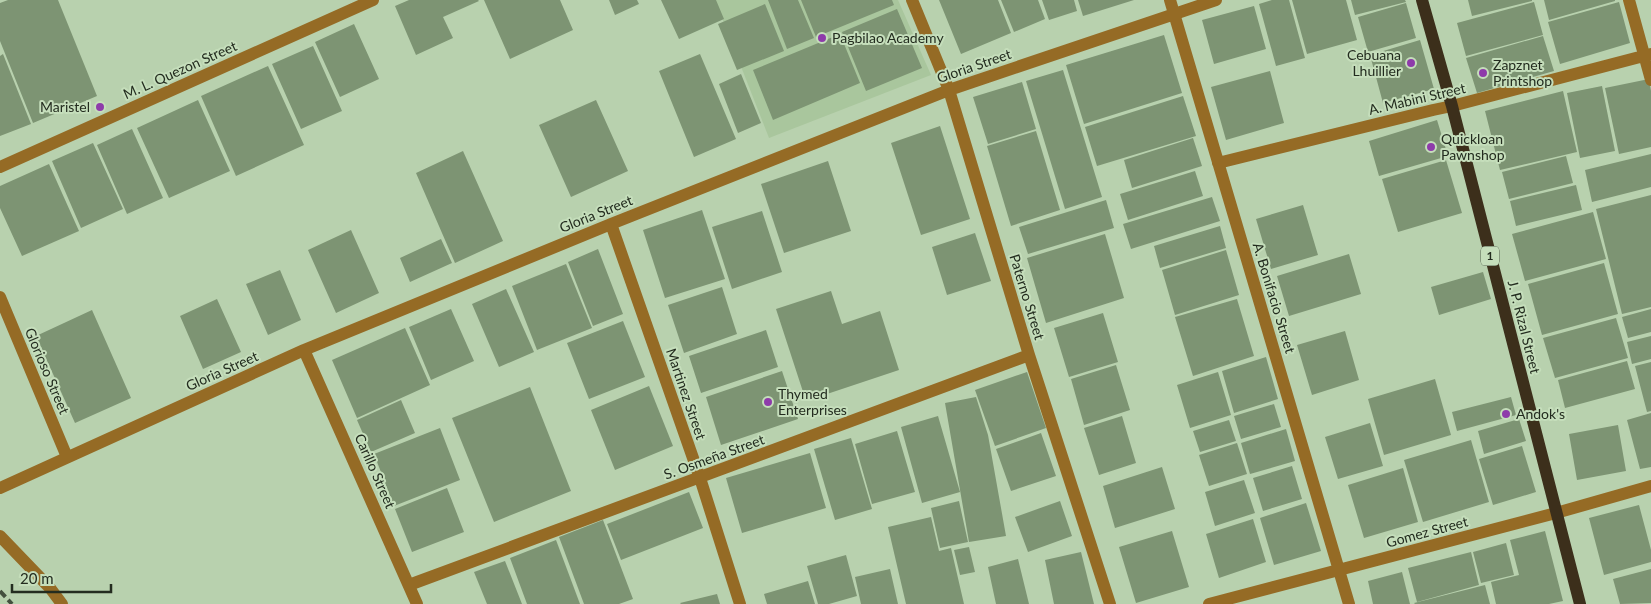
<svg xmlns="http://www.w3.org/2000/svg" width="1651" height="604" viewBox="0 0 1651 604" font-family="Lato,sans-serif">
<rect width="100%" height="100%" fill="#b8d1ae"/>
<path fill="#a9c69d" d="M715,0H898L931,75L769,138Z"/>
<path fill="#7d9473" d="M8,0H58L97,96L33,123L0,41V3Z
M409,0H478L479,1L443,17L453,38L416,55L395,6Z
M484,0H560L573,30L510,59Z
M609,0H637L639,4L615,15Z
M661,0H716L724,19L679,39Z
M768,0H798L814,38L787,49Z
M801,0H892L894,5L816,37Z
M939,0H998L1011,33L961,54Z
M1001,0H1038L1045,19L1014,32Z
M1042,0H1074L1077,11L1049,20Z
M1078,0H1134L1083,16Z
M1272,0H1289L1305,58L1276,66L1259,4Z
M1292,0H1346L1357,40L1307,54Z
M1351,0H1405L1406,2L1355,15Z
M1468,0H1532V1L1472,16Z
M1544,0H1615V1L1549,20Z
M1534,2L1543,35L1466,56L1457,23Z
M1619,2L1630,43L1560,64L1548,22Z
M1406,3L1416,38L1368,52L1358,17Z
M765,4L784,51L737,70L718,24Z
M1254,6L1266,49L1214,64L1202,20Z
M897,9L922,68L866,91L842,32Z
M354,24L379,79L340,97L315,42Z
M840,34L860,83L773,120L753,70Z
M1164,35L1182,93L1084,124L1066,65Z
M1543,36L1554,71L1477,93L1466,58Z
M1420,40L1434,89L1383,103L1370,55Z
M313,46L342,111L301,129L272,64Z
M3,54L31,124L0,136V56Z
M700,54L736,139L694,157L659,71Z
M268,66L304,145L236,176L201,96Z
M1063,70L1102,197L1065,209L1026,81Z
M1270,71L1284,123L1226,140L1211,87Z
M741,74L761,123L738,133L719,84Z
M1649,79L1651,91V147L1619,154L1605,88Z
M1022,82L1036,129L988,144L973,97Z
M1602,86L1615,151L1580,158L1567,93Z
M1563,91L1577,152L1500,170L1485,111Z
M1183,96L1196,136L1097,166L1085,127Z
M198,100L230,171L169,198L137,128Z
M596,100L628,171L571,197L539,125Z
M1437,120L1448,156L1379,176L1369,141Z
M940,126L970,219L921,235L891,143Z
M132,129L163,198L127,214L97,145Z
M1036,131L1060,210L1011,226L987,146Z
M1193,138L1202,166L1132,188L1124,160Z
M93,143L123,209L81,228L52,161Z
M463,151L503,241L455,263L416,173Z
M1651,154V187L1592,202L1585,170Z
M1566,156L1573,183L1509,199L1502,172Z
M1446,160L1462,213L1398,232L1382,179Z
M828,161L851,231L784,253L761,184Z
M49,164L79,231L22,256L0,208V186Z
M1195,171L1203,196L1128,220L1120,194Z
M1576,185L1582,210L1516,226L1510,201Z
M1651,195V307L1622,314L1596,209Z
M1212,197L1220,221L1131,249L1123,224Z
M1106,200L1114,228L1028,254L1019,227Z
M1303,205L1318,255L1271,269L1256,219Z
M702,210L725,279L665,298L643,230Z
M762,211L782,272L732,289L712,227Z
M1593,212L1606,259L1525,281L1512,234Z
M1220,226L1226,248L1160,268L1154,246Z
M351,230L379,293L336,313L308,250Z
M975,233L991,281L947,295L932,247Z
M1105,234L1124,298L1046,323L1027,258Z
M441,239L452,263L410,282L400,258Z
M598,249L623,314L593,326L568,262Z
M1226,250L1239,295L1175,315L1162,270Z
M1349,254L1361,294L1289,316L1277,276Z
M1604,263L1618,314L1542,335L1528,284Z
M566,264L592,328L537,350L512,286Z
M280,270L301,320L268,335L246,284Z
M1483,272L1491,299L1439,315L1431,287Z
M722,287L737,334L684,353L668,305Z
M506,289L534,352L499,367L472,304Z
M831,291L842,324L880,311L899,370L806,401L776,309Z
M217,299L241,352L203,369L180,316Z
M1237,299L1254,356L1193,376L1175,317Z
M451,309L474,361L431,380L409,327Z
M1651,309V332L1628,338L1622,317Z
M92,310L131,398L75,423L36,336Z
M1103,313L1118,362L1069,377L1054,328Z
M1616,318L1628,358L1555,378L1543,338Z
M623,321L645,377L589,399L567,343Z
M405,328L430,385L357,418L332,360Z
M766,330L778,367L701,393L689,356Z
M1345,331L1359,380L1312,395L1297,345Z
M1651,336V359L1632,364L1627,342Z
M1266,357L1278,399L1234,413L1222,371Z
M1627,361L1635,389L1565,408L1558,380Z
M1651,362V411L1647,412L1635,366Z
M1116,365L1130,410L1084,425L1071,379Z
M782,371L798,419L721,445L706,397Z
M1027,372L1046,428L995,446L975,390Z
M1218,372L1231,415L1190,428L1177,385Z
M1435,379L1451,435L1384,455L1368,399Z
M649,386L673,446L615,470L591,410Z
M530,387L571,491L494,522L452,418Z
M976,397L988,435L1006,536L969,542L945,403Z
M1511,397L1516,415L1457,431L1452,412Z
M401,400L415,433L371,452L357,420Z
M1274,404L1281,427L1241,439L1234,416Z
M1651,413V467L1640,469L1627,420Z
M938,416L960,492L922,503L901,427Z
M1122,416L1136,463L1099,475L1084,428Z
M1519,419L1526,441L1484,454L1478,431Z
M1229,420L1236,441L1200,452L1193,431Z
M1370,423L1383,466L1338,479L1325,437Z
M1618,425L1626,471L1577,480L1569,434Z
M440,428L460,480L394,506L374,454Z
M1286,429L1295,461L1250,474L1241,443Z
M897,431L915,492L872,504L855,444Z
M1041,433L1056,476L1011,491L996,449Z
M851,438L872,509L835,520L814,449Z
M1471,440L1489,502L1423,522L1404,460Z
M1237,443L1247,474L1209,486L1199,455Z
M1522,446L1536,492L1493,505L1479,459Z
M810,453L826,508L742,533L726,478Z
M1292,466L1302,499L1263,511L1253,478Z
M1162,467L1175,509L1115,528L1103,486Z
M1403,468L1418,522L1364,538L1348,485Z
M1244,480L1255,513L1215,526L1205,492Z
M447,488L464,532L412,552L395,509Z
M689,492L703,528L621,560L607,524Z
M959,501L968,542L940,548L931,508Z
M1060,501L1072,536L1028,552L1015,517Z
M1306,503L1321,551L1274,565L1260,518Z
M1639,505L1651,550V562L1604,575L1589,518Z
M931,517L939,551L951,548L964,604H906L888,527Z
M1253,519L1266,562L1219,578L1206,534Z
M603,520L633,599L619,604H584L559,537Z
M1172,531L1189,587L1136,603L1119,547Z
M1545,531L1563,601L1549,604H1496L1491,582L1519,575L1510,540Z
M556,540L580,604H527L510,558Z
M1506,543L1514,575L1481,583L1473,552Z
M969,547L975,572L960,575L954,550Z
M1081,552L1094,604H1054L1045,560Z
M1471,552L1479,585L1417,602L1408,568Z
M846,555L857,596L829,604H818L807,566Z
M1018,559L1029,604H996L988,567Z
M505,561L522,604H487L474,572Z
M890,569L898,604H861L855,577Z
M1651,569V603L1620,604L1613,579Z
M1402,572L1410,604H1373L1368,581Z
M808,581L815,604H767L764,594Z
M1485,585L1490,604H1415L1414,603Z
M717,594L720,604H681L680,603Z"/>
<g fill="none" stroke-linecap="round" stroke-linejoin="round">
<path stroke="#956b25" stroke-width="12" d="M912,0L949,90L1029,355L1110,604
M1170,0L1349,604
M1629,0L1651,80
M1218,163L1433,110L1452,106L1651,54
M0,167L373,0
M611,224L700,478L740,604
M0,297L67,457
M304,350L417,604
M0,488L304,350L611,224L949,90L1216,0
M0,536L50,588L62,604
M409,585L1029,355
M1209,604L1556,513L1651,486"/>
<path stroke="#3c2f1b" stroke-width="12" d="M1422,0L1452,106L1580,604"/>
<path stroke="#43503e" stroke-width="4" stroke-dasharray="8 4" stroke-linecap="butt" d="M0,591L12,604"/>
</g>
<g fill="#8e3baa" stroke="#c5debb" stroke-width="2">
<circle cx="822" cy="38" r="5"/>
<circle cx="1411" cy="63" r="5"/>
<circle cx="1483" cy="73" r="5"/>
<circle cx="100" cy="107" r="5"/>
<circle cx="1431" cy="147" r="5"/>
<circle cx="768" cy="402" r="5"/>
<circle cx="1506" cy="414" r="5"/>
</g>
<g text-anchor="middle" stroke-width="4" stroke-linejoin="round" paint-order="stroke">
<rect fill="#c5debb" stroke="#54614e" stroke-width="1" x="1481" y="246.5" width="18" height="19" rx="4"/>
<g font-size="12" font-weight="bold" fill="#232c1f">
<text x="1490" y="260">1</text>
</g>
<g font-size="14" fill="#232c1f" stroke="#c5debb" text-anchor="start">
<text x="832" y="43">Pagbilao Academy</text>
<text x="1401" y="60" text-anchor="end">Cebuana<tspan x="1401" dy="16">Lhuillier</tspan></text>
<text x="1493" y="70">Zapznet<tspan x="1493" dy="16">Printshop</tspan></text>
<text x="90" y="112" text-anchor="end">Maristel</text>
<text x="1441" y="144">Quickloan<tspan x="1441" dy="16">Pawnshop</tspan></text>
<text x="778" y="399">Thymed<tspan x="778" dy="16">Enterprises</tspan></text>
<text x="1516" y="419">Andok's</text>
</g>
<g font-size="14" fill="#232c1f" stroke="#c5debb">
<text transform="translate(974 66) rotate(-19)" y="5">Gloria Street</text>
<text transform="translate(180 70) rotate(-24)" y="5">M. L. Quezon Street</text>
<text transform="translate(1417 99) rotate(-13)" y="5">A. Mabini Street</text>
<text transform="translate(596 214) rotate(-22)" y="5">Gloria Street</text>
<text transform="translate(1027 297) rotate(73)" y="5">Paterno Street</text>
<text transform="translate(1274 298) rotate(73)" y="5">A. Bonifacio Street</text>
<text transform="translate(1524 327) rotate(76)" y="5">J. P. Rizal Street</text>
<text transform="translate(47 371) rotate(67)" y="5">Glorioso Street</text>
<text transform="translate(222 371) rotate(-24)" y="5">Gloria Street</text>
<text transform="translate(686 394) rotate(71)" y="5">Martinez Street</text>
<text transform="translate(714 457) rotate(-20)" y="5">S. Osmeña Street</text>
<text transform="translate(375 471) rotate(66)" y="5">Carillo Street</text>
<text transform="translate(1427 532) rotate(-15)" y="5">Gomez Street</text>
</g>
</g>
<path d="M12 584v8h99v-8" fill="none" stroke="#232c1f" stroke-width="2.5"/>
<text x="20" y="584" font-size="15" fill="#232c1f" stroke="#c5debb" stroke-width="4" paint-order="stroke">20 m</text>
</svg>
